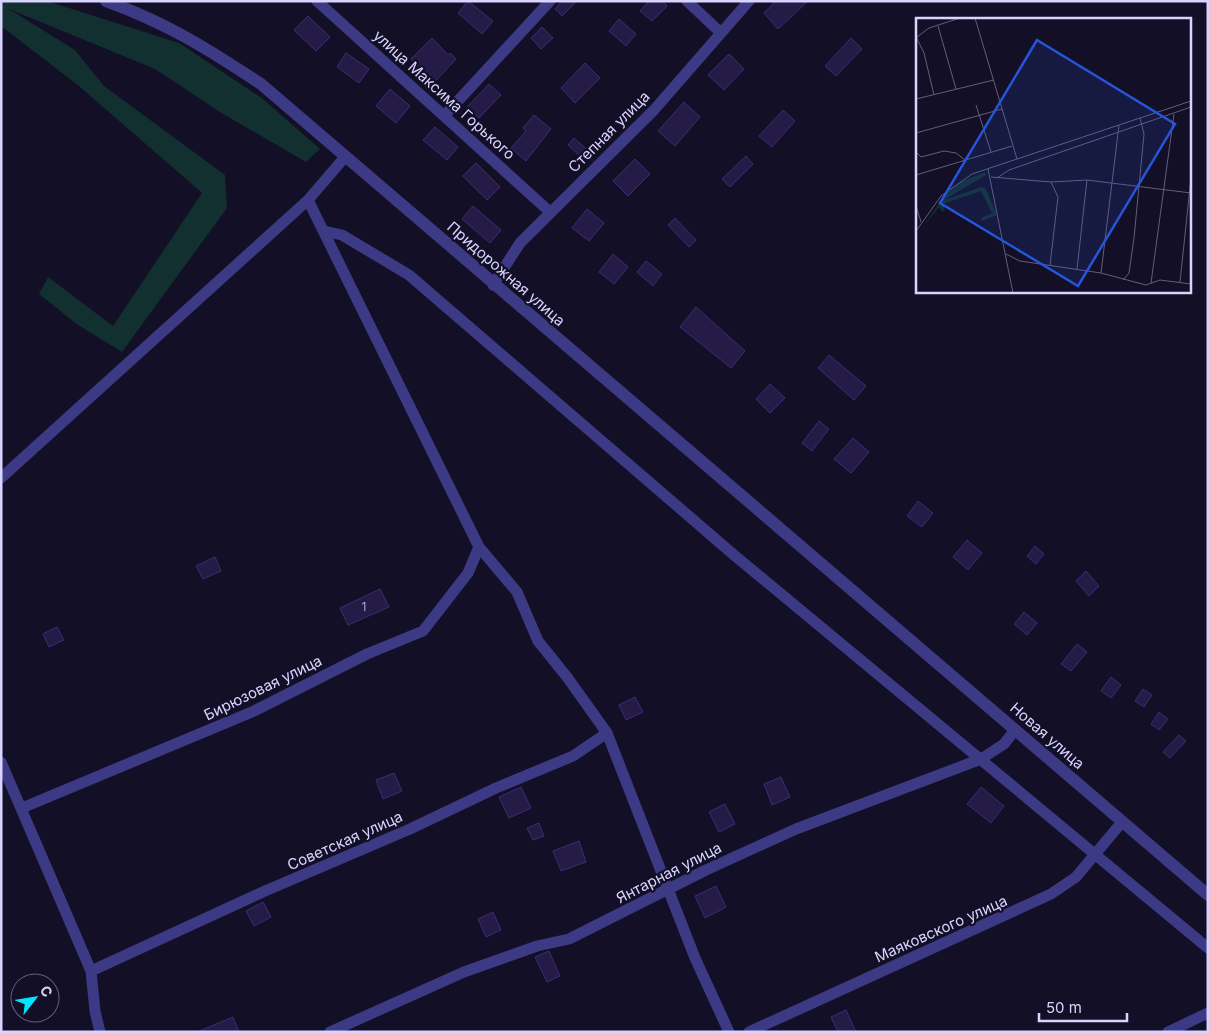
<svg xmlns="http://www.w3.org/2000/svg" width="1209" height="1033" viewBox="0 0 1209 1033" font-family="Inter,sans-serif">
<rect width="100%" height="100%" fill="#130f26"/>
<path fill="#12302f" d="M1,1H47L179,43L263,99L320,149L306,162L220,112L155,69L9,9L75,50L104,86L225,175L227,208L122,352L78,325L39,294L48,277L113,326L202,193L79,86L1,26Z"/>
<path fill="#241b47" stroke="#3b2d73" d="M468,1L493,21L482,34L458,13Z
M562,1H577L562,16L555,9Z
M649,1H662L667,6L652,21L640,11Z
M776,1H808L778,29L764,13Z
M308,16L330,37L316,51L294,30Z
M619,19L636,34L626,46L609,31Z
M542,27L553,38L541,49L531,38Z
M432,38L448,55L450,53L456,59L431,86L425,80L428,77L411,59Z
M851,38L862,49L836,76L825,66Z
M346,53L369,69L359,83L337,67Z
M729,54L744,69L724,90L708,75Z
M585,63L600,78L575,103L561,88Z
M489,84L501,95L479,118L467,107Z
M390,89L410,106L396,123L376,106Z
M684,102L700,117L675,146L658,131Z
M783,110L795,121L772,147L759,136Z
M534,115L551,129L526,161L511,148L526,131L523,128Z
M435,127L458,147L447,160L423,140Z
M574,138L593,155L586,162L568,145Z
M746,156L753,164L730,187L722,179Z
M635,159L650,174L628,196L613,181Z
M476,163L500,187L487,200L463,176Z
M473,206L501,230L490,243L462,219Z
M587,209L604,223L589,241L572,228Z
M675,218L696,240L689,247L668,225Z
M613,254L628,267L614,284L599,272Z
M646,261L662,274L653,286L637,272Z
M696,307L745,351L731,368L680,327Z
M829,355L866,386L854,400L818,368Z
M770,384L785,398L770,413L756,399Z
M819,421L829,429L812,451L802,443Z
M853,438L869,452L851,473L834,459Z
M918,501L933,513L922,527L907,516Z
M967,540L982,553L968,570L953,557Z
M1035,546L1044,554L1036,564L1027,556Z
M215,557L221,571L203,579L196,566Z
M1086,571L1099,586L1089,596L1076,581Z
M380,589L389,607L348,625L340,608Z
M1024,612L1037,623L1027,635L1014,624Z
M57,627L64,640L49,647L43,634Z
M1077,644L1087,652L1071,671L1061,664Z
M1111,677L1121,685L1111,698L1101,691Z
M1143,689L1152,695L1144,707L1135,701Z
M635,697L643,712L626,720L619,705Z
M1159,712L1168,719L1159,730L1151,724Z
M1179,735L1186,741L1170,758L1163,752Z
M394,773L402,791L383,799L376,780Z
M781,777L790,797L772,805L764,784Z
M521,787L531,808L509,818L499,797Z
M981,787L1004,806L991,823L967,804Z
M725,804L735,824L719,832L709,812Z
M539,823L544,836L533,840L527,828Z
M579,841L586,862L561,871L553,851Z
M716,886L726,907L705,918L695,896Z
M263,902L271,917L254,926L246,911Z
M493,912L501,930L486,937L478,919Z
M549,951L560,976L547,982L535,957Z
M846,1010L856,1032H838L831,1017Z
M233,1017L239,1032H197Z"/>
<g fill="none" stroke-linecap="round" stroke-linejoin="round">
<path stroke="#3d3a85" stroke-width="11" d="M317,1L550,212
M687,1L721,33
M445,115L550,1
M308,200L479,547L517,592L538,641L567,677L607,733L695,958L729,1032
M324,231L342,235L409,275L734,555L1208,948
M493,285L520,243L654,110L749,1
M1,478L308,200L345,157
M1,762L91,971L95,1011L100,1032
M22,808L254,711L367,654L423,631L468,573L479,547
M91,971L265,891L410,829L496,788L573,756L607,733
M330,1032L464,972L537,946L569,939L706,870L796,829L981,759L1004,744L1015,730
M749,1032L1051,894L1076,877L1122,822
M1168,1032L1208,1013"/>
<path stroke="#3d3a85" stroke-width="12" d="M106,1C167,23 208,49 261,84L1208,895"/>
</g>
<g text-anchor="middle" stroke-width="4.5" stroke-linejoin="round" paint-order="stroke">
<g font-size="12" fill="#aca6d1">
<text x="364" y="611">1</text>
</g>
<g font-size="15" fill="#d9d4ff" stroke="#130f26">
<text transform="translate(444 95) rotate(42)" y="5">улица Максима Горького</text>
<text transform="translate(609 132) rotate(-45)" y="5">Степная улица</text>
<text transform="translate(506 274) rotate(41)" y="5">Придорожная улица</text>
<text transform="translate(263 688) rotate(-26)" y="5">Бирюзовая улица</text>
<text transform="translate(1047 736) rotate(41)" y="5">Новая улица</text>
<text transform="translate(345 841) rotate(-24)" y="5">Советская улица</text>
<text transform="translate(669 873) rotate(-27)" y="5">Янтарная улица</text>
<text transform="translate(941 929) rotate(-24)" y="5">Маяковского улица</text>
</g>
</g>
<g transform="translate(916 18)">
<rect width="275" height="275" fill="#130f26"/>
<path d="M69,154L70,157L28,182L65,169L70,171L81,197L66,203L65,200L76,195L65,173L27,186L29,192L26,194L23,189L8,208L27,179L44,164Z" fill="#12302f"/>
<path fill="none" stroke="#625e7d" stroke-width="1" d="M59,0L101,141M22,8L40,71M0,19L8,35L18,77M1,19L13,10L44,0M0,81L78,62M60,87L75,134M0,115L86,91M0,134L5,139L28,133L40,135L49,142M72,151L97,275M0,157L96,128M75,159L135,164L171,162L275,175M81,160L93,152L275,89M0,188L5,204M0,213L25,178L56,156L275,83M90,236L104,243L185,255L230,267L244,262L275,266M134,247L142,179L135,164M161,251L171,162M185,255L203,107M207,262L213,255L218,220L228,116L224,100M264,264L275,160M235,265L258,96"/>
<path fill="#2655da" fill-opacity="0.15" stroke="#2655da" stroke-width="2.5" d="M121,22L259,106L162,268L24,185Z"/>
<rect width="275" height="275" fill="none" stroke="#d9d4ff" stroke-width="2.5"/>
</g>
<rect width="1209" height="1033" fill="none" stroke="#d9d4ff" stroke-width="5"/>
<g transform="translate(35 998) rotate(59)"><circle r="24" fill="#130f26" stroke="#625e7d"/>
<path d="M0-4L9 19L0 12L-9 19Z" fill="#00e5ff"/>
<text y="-8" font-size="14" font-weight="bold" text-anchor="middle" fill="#d9d4ff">С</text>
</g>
<path d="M1039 1013v8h88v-8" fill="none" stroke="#d9d4ff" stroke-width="2.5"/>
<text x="1046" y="1013" font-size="15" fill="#d9d4ff" stroke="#130f26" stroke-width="4" paint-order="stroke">50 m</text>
</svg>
